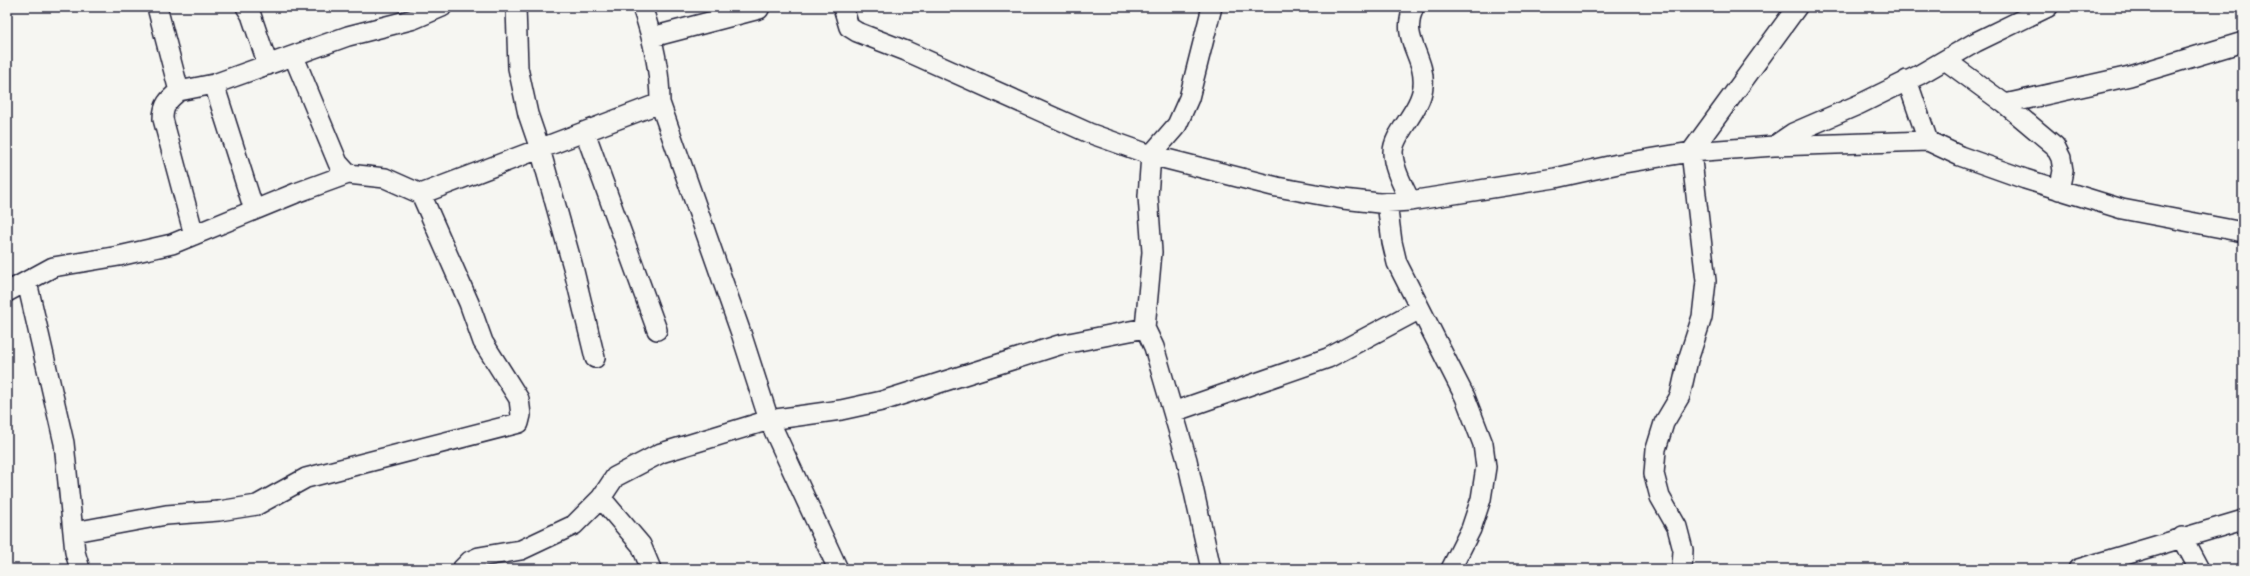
<svg xmlns="http://www.w3.org/2000/svg" width="2250" height="576" viewBox="0 0 2250 576" font-family="'Gochi Hand',sans-serif">
<rect width="100%" height="100%" fill="#f6f6f2"/>
<filter id="ink" filterUnits="userSpaceOnUse"><feTurbulence type="fractalNoise" baseFrequency=".025" numOctaves="2"/><feDisplacementMap in="SourceGraphic" scale="8" xChannelSelector="R" yChannelSelector="G"/><feConvolveMatrix kernelMatrix="1 2 1 2 8 2 1 2 1" color-interpolation-filters="sRGB"/></filter>
<g filter="url(#ink)">
<g fill="none" stroke-linecap="round" stroke-linejoin="round">
<defs>
<path id="minor" d="M157,7L179,91L214,84L348,36L414,19L442,7
M246,7L251,15L268,65
M516,7L518,68L528,114L540,149L573,267L595,358
M642,7C653,38 660,70 660,103L741,333L769,420L838,569
M843,7L849,27L857,32L906,51L1089,133L1151,155L1277,187L1343,199L1379,203L1410,201L1555,178L1618,164L1691,152L1774,146L1928,141L1960,156L2025,179L2122,209L2243,232
M652,37L759,9L760,7
M1945,60L2005,104L2055,146L2061,158L2063,171L2059,190
M1907,80L1928,141
M214,84L254,210
M179,91C168,100 163,105 163,119L194,235
M2005,104L2130,76L2243,42
M585,132L657,330
M1774,146L1793,133L1860,104L1919,75L1976,42L2048,7
M421,194L660,103
M1410,201C1404,187 1393,169 1393,152C1393,133 1421,111 1423,86C1426,56 1399,39 1414,7
M1387,203L1392,242L1397,263L1465,397L1483,444L1486,467L1481,499L1471,529L1451,569
M27,282L64,443L75,552L80,569
M7,292L53,267L119,256L172,244L296,193L348,174
M1173,412L1328,358L1420,309
M601,498L641,545L651,569
M74,532L166,515L219,511L257,505L306,478L519,423L521,415L519,399L483,342L469,303L421,194L385,178L348,174L338,163L294,57
M2182,537L2199,569
M462,569L470,561L479,557L521,550L574,525L601,498L615,477L661,453L769,420L841,410L882,401L1059,345L1145,328
M1211,569L1187,460L1154,347L1145,328L1152,252L1148,196L1151,155L1177,125L1189,98L1212,7
M1682,569L1683,550L1677,527L1660,497L1654,474L1656,449L1664,423L1680,396L1688,360L1702,317L1706,281L1691,152L1797,7
M2078,569L2243,520"/>
</defs>
<use href="#minor" stroke="#22223b" stroke-width="22"/>
<use href="#minor" stroke="#f6f6f2" stroke-width="19"/>
</g>
</g>
<rect width="2250" height="576" fill="none" stroke="#f6f6f2" stroke-width="24"/>
<rect x="12" y="12" width="2226" height="552" fill="none" stroke="#22223b" stroke-width="1.5" filter="url(#ink)"/>
</svg>
